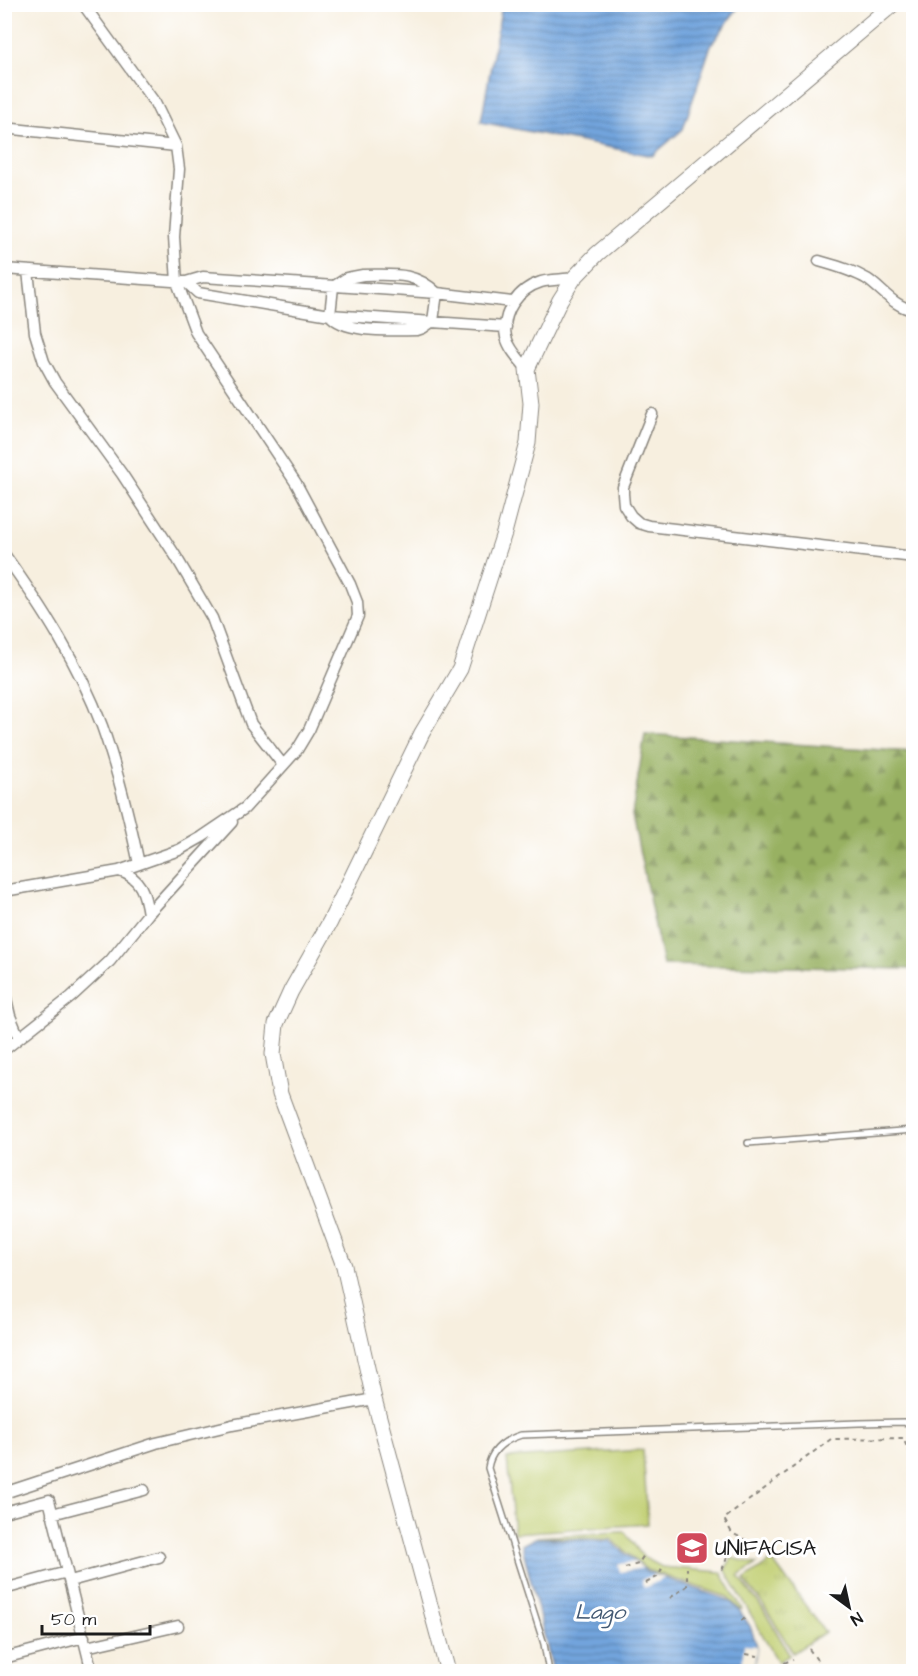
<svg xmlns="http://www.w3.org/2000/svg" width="918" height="1676" viewBox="0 0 918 1676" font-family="'Architects Daughter',sans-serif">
<defs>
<pattern id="forest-firs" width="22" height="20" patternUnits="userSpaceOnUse" patternTransform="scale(1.5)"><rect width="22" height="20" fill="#98b162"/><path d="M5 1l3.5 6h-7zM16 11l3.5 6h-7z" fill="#7b8f50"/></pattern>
<pattern id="park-tufts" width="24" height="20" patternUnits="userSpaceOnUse" patternTransform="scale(1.5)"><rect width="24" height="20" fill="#c0ce70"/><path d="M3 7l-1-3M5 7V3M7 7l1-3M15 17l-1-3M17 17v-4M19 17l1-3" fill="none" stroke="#a4b060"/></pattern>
<pattern id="water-rules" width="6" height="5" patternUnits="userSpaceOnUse" patternTransform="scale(1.5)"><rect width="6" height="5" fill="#72a4dd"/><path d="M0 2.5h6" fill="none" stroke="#5d85b2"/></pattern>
</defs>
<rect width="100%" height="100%" fill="#fff"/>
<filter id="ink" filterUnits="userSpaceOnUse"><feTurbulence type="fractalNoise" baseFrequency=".0167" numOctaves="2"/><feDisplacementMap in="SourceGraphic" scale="12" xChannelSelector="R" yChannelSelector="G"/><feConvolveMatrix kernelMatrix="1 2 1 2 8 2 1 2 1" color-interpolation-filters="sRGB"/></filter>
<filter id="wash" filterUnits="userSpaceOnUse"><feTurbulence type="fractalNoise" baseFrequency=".008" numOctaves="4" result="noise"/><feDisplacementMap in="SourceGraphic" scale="24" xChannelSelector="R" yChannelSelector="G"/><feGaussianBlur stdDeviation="1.35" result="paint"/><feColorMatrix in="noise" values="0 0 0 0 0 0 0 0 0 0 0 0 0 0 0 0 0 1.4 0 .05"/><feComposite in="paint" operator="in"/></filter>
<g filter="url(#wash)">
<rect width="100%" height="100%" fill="#f7efdf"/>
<path fill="#c0ce70" stroke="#6e7546" stroke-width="1.5" d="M643,1450L648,1524L514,1533L507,1458Z
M617,1532H625L643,1557L662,1567L721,1572L742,1609H739L728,1597L647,1570L611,1539L536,1537Z
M732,1558L757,1564L738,1576L763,1609L790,1655L778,1662L725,1569Z"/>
<path fill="url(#forest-firs)" stroke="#5a663f" stroke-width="1.5" d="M645,734L913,752V969L663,965L632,815Z"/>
<path fill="url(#park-tufts)" stroke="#6e7546" stroke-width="1.5" d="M772,1560L825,1632L793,1653L764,1606L744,1580Z"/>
<path fill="url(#water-rules)" stroke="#47607c" stroke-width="1.5" d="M502,5V4L740,5L711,45L683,129L652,156L481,122Z
M535,1538L610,1541L647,1572L728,1600L739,1610L750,1626L757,1646L754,1665L747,1672L553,1671L522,1545Z"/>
<path fill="#f7efdf" d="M634,1562L643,1568L620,1572L618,1564Z
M654,1575L665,1578L644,1588L641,1580Z
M744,1645L757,1646L754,1665L742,1663Z"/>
</g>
<g filter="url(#ink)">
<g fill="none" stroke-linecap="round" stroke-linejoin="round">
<defs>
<path id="lane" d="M748,1143L914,1130
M549,1672L544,1644L488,1468C491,1449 505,1440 521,1435L859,1423L903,1422L914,1424"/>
<path id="street" d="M4,128L176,146
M819,261C836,266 852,270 867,279C882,289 895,308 914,310
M4,269L186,282L203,277L437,293L512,302
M28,271L35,333L44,362L55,382L122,474L175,555L212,618L251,724L283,765
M363,275C392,275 414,271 437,293L433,321L423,328L417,330C394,330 345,334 330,315L333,287L347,278Z
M186,282L198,293L330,315L506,327
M527,369C519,359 509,349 506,337C501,313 518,289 541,282C551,279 563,280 574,278
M652,414L623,487V494L624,505L631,516L639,523L649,526L914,557
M4,554C42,607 79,664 102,726C118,771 129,817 139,864
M119,871C141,877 145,894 148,914
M4,891L119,871L179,850L202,837L245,808L297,750L309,730L358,616L357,602L350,584L296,483L196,333L177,282L174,237L179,169L176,146L155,103L83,4
M4,990L10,1016L19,1038
M4,1050L71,997L110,961L148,914L232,822
M4,1493L156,1443L232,1425L374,1399
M4,1512L49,1500L92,1672
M52,1514L144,1490
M70,1581L159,1557
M4,1589L67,1572
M86,1647L178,1626
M4,1658L84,1637"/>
<path id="secondary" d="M448,1672L374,1399L344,1266L280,1094L273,1054L276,1024L291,991L330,922L422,733L460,669L504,533L528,443L531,403L527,369L560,300L574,278L597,254L893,4"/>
</defs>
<use href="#lane" stroke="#8a867e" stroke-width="8"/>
<use href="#street" stroke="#8a867e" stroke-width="13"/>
<use href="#secondary" stroke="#8a867e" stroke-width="17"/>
<path stroke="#8a867e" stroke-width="2" stroke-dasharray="4.5 4.5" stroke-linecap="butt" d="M771,1553L732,1533L724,1519L831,1439L903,1438L914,1463
M625,1568L638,1564L644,1555
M722,1570L729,1553
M646,1583L659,1576L663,1566
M670,1598L687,1586V1568
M741,1621L748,1616
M809,1649L826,1672
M746,1654L758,1656
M776,1667L793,1659"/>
<use href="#lane" stroke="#fff" stroke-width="5"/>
<use href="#street" stroke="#fff" stroke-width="10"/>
<use href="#secondary" stroke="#fff" stroke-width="15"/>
</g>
</g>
<defs>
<symbol id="university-square" viewBox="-11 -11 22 22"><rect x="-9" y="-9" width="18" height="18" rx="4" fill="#d1495b" stroke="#fff"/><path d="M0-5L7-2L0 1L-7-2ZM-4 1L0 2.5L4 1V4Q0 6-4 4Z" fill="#fff"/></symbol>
</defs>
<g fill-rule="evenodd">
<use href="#university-square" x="673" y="1529" width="38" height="38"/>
</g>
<g text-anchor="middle" stroke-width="6" stroke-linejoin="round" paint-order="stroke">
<g font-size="21" fill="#1c1c1c" stroke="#fff" text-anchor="start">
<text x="715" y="1555">UNIFACISA</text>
</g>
<g font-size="22" font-style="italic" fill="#435973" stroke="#fff">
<text x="600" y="1619">Lago</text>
</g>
</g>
<rect width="918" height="1676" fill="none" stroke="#fff" stroke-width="24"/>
<g transform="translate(849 1607) rotate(147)" stroke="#ffffff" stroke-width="4.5" paint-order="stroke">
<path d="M0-4.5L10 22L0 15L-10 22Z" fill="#1c1c1c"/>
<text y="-9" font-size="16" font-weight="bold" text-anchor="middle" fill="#1c1c1c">N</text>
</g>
<path d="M42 1625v9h108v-9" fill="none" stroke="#1c1c1c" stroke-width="3"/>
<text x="51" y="1625" font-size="18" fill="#1c1c1c" stroke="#ffffff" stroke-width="4.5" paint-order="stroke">50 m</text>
</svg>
